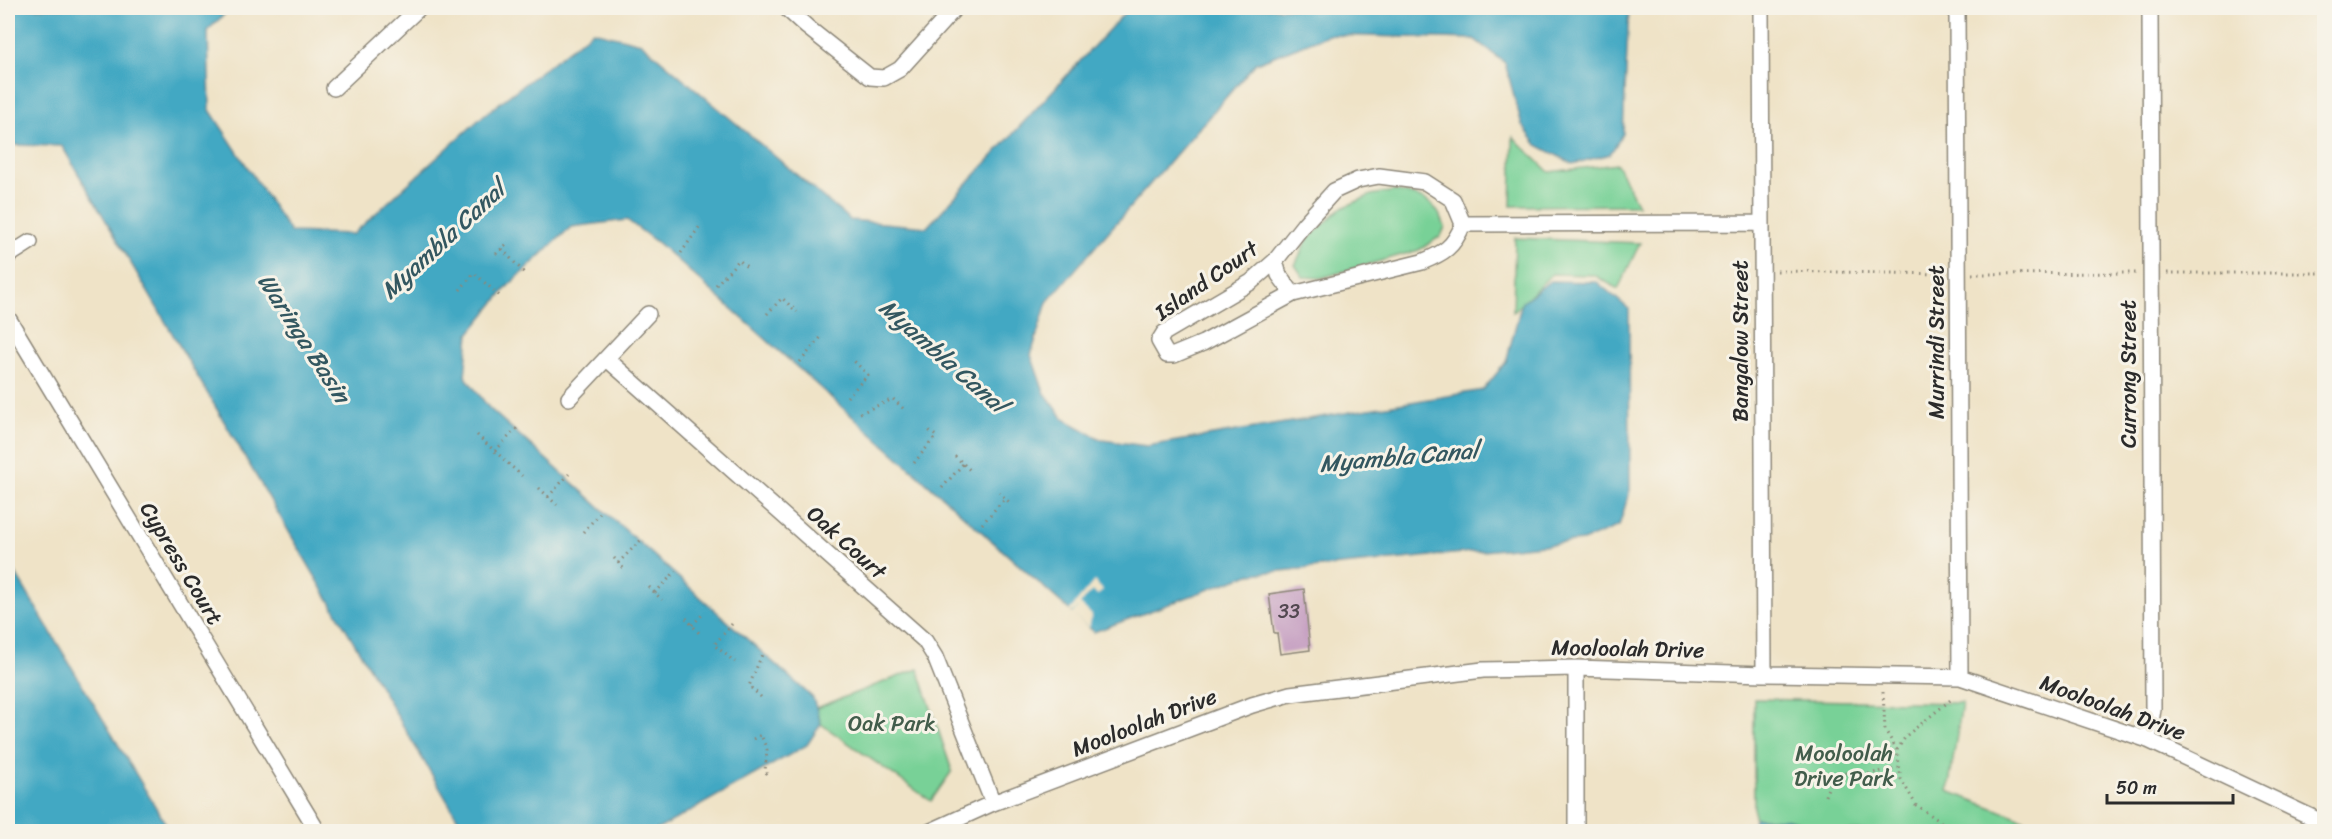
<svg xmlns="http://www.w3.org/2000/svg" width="2332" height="839" viewBox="0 0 2332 839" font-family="Sriracha,sans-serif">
<rect width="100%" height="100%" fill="#f7f3e8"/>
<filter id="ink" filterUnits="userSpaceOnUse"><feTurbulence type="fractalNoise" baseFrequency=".0167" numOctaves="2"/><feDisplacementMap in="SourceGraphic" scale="12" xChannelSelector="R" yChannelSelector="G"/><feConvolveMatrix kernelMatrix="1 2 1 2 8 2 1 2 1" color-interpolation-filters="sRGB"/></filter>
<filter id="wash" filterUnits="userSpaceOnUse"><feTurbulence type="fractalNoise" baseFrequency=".008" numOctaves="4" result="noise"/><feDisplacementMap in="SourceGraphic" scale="24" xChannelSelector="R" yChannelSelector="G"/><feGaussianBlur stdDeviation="1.35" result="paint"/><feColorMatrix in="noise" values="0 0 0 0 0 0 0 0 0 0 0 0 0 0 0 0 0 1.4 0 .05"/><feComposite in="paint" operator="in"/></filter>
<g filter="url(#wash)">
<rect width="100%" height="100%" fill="#efe3c7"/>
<path fill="#78d197" stroke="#527e61" stroke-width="1.5" d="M1513,137L1549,172L1617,164L1638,205L1511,206Z
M1394,191C1420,196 1436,199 1445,227L1441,236L1419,250L1321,278L1303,277L1295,265L1307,240L1340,209L1371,195Z
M1515,238L1640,243L1618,289L1594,275L1552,274L1513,312Z
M918,669L952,771L931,801L821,724L816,708Z
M1754,699L1962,703L1948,791L2054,831H1835L1787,819L1754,818Z"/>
<path fill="#43a8c3" stroke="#376a77" stroke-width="1.5" d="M8,8H231L208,30L210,110L290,232L353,234L484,115L593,31L641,43L850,220L927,227L1129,8H1629L1623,134L1610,154L1573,164L1537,145L1522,125L1505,63L1474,39L1328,35L1256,63L1047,302L1031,355L1044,392L1064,419L1102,440L1147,446L1483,390L1506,362L1522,302L1550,281L1597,282L1629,309L1630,490L1619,526L1583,541L1250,574L1094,632L659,244L627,220L571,227L508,286L469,334L465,376L489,408L813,698L821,724L807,745L655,831H465L62,146L8,145Z
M8,561L170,831H8Z
M1754,818L1787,819L1835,831H1693L1753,826Z"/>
<path fill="#efe3c7" d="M1094,581L1103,590L1098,595L1092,591L1080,604L1092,615L1089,628L1072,614L1079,606L1072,613L1069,611Z"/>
<g id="blocks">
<path fill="#c59ec1" d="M1304,589L1310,650L1280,654L1277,633H1274L1269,594Z"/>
</g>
</g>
<g filter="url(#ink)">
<use href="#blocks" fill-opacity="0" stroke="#8d8779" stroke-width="1.5"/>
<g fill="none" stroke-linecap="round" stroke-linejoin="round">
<defs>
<path id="minor" d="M786,8L807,27L870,77L884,78L900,69L955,8
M1761,8L1764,674
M1957,8L1960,677
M334,88L419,8
M1379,176L1425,182L1453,200L1463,224C1454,247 1444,253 1422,262L1293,294L1203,343L1174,355H1167L1159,341L1164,333L1251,282L1275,261L1305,223L1334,191L1358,180Z
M1463,224L1761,223
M8,256L30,242
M1275,261L1279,275L1293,294
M8,318L318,832
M607,359L925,641L935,657L993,803
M569,398L648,314
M1576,668V832
M2148,740L2153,709L2150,8
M929,832L993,803L1252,705L1290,694L1483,670L1576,668L1764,674L1960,677L2148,740L2324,823"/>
</defs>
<use href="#minor" stroke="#8d8779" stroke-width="18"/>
<path stroke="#8d8779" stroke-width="3" stroke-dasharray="1.5 4.5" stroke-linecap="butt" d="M502,249L526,275
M681,253L700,226
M496,254L508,243
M1777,271L1945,274
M2167,273H2324
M1972,274L2137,273
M716,285L739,260L749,269
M460,290L474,273L502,298
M767,314L782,298L797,312
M800,362L822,336
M847,397L868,375L852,359
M860,413L893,399L906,411
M477,435L522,476
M495,451L519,426
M955,456L971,471
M914,463L936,436L926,428
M539,488L557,505
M942,488L963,464
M999,492L1011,504
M548,497L569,474
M982,524L1005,498
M583,532L602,511
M614,558L624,569
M618,563L642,539
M649,587L662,600
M655,593L676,571
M686,618L699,633
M732,624L714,645L735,662
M692,625L703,614
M1883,692L1885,730L1897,750L1901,779L1916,805L1956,832
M761,697L749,686L763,652
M753,739L761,735L767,750L765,771L768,777
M1897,750L1906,736L1953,698
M1825,796L1834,772L1863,775L1898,768"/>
<use href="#minor" stroke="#fff" stroke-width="15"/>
</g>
</g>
<g text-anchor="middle" stroke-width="6" stroke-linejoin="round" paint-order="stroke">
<g font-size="20" fill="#524850">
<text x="1289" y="618">33</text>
</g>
<g font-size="22" fill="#2b2b2b" stroke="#f7f3e8">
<text transform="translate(1206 280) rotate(-35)" y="8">Island Court</text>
<text transform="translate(1740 341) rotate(-90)" y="8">Bangalow Street</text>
<text transform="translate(1936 342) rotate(-90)" y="8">Murrindi Street</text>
<text transform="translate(2128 374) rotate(-90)" y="8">Currong Street</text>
<text transform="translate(847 542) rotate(42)" y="8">Oak Court</text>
<text transform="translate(182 563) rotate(59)" y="8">Cypress Court</text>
<text transform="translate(1628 648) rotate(1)" y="8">Mooloolah Drive</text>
<text transform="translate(2113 707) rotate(20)" y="8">Mooloolah Drive</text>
<text transform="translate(1144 722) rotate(-21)" y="8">Mooloolah Drive</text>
</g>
<g font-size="22" fill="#425d4b" stroke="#f7f3e8">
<text x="892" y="731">Oak Park</text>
<text x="1844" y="761">Mooloolah<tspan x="1844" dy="25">Drive Park</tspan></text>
</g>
<g font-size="24" font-style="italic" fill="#335760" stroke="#f7f3e8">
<text transform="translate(443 240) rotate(-43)" y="8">Myambla Canal</text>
<text transform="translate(304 338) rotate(57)" y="8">Waringa Basin</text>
<text transform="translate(943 356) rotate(41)" y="8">Myambla Canal</text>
<text transform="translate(1399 457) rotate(-5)" y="8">Myambla Canal</text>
</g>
</g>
<rect width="2332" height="839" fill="none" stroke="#f7f3e8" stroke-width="30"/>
<path d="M2107 794v9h126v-9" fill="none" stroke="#2b2b2b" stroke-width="3"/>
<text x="2116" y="794" font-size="18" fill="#2b2b2b" stroke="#f7f3e8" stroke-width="4.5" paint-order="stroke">50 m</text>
</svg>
